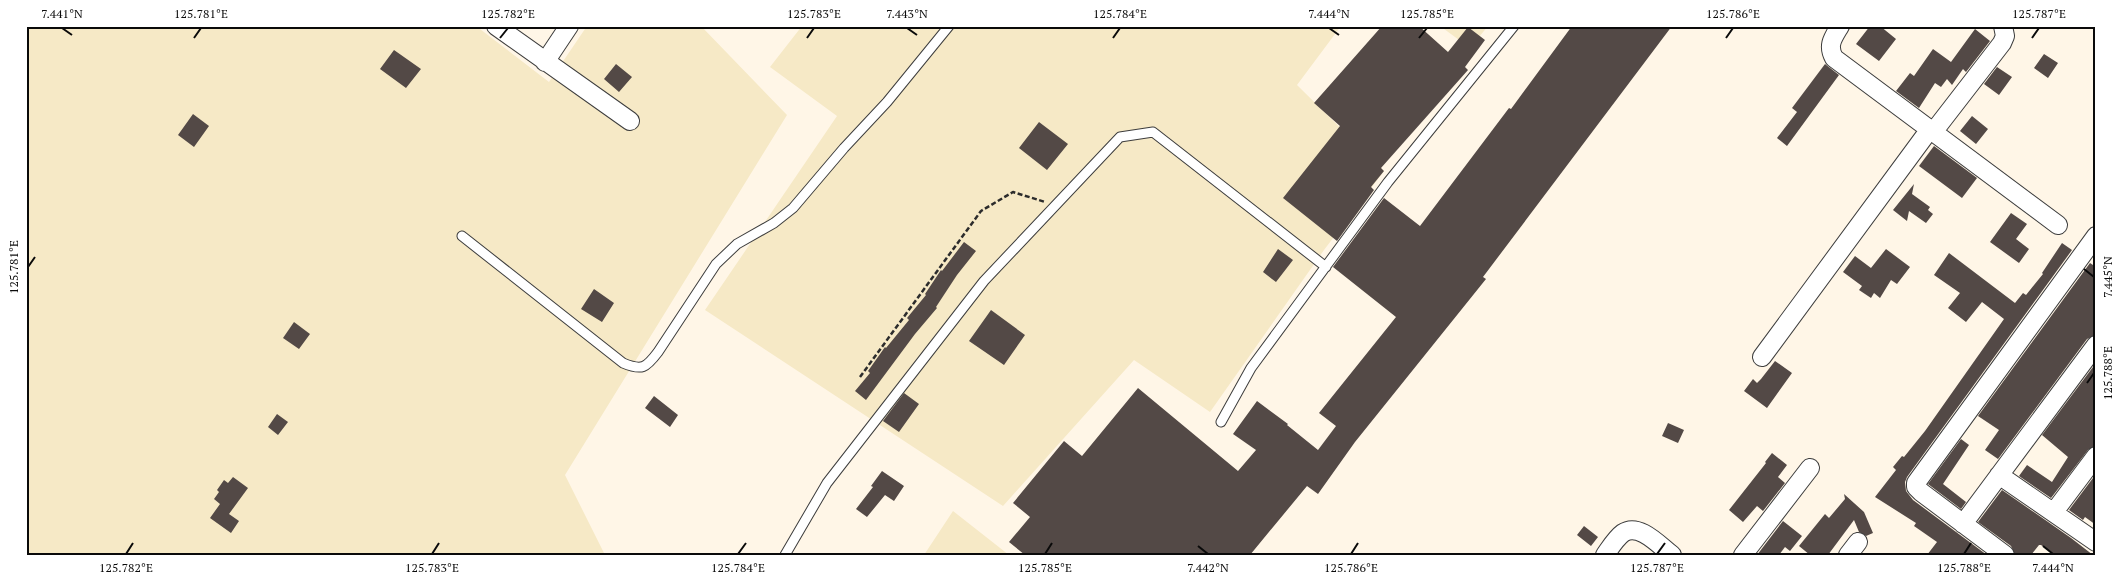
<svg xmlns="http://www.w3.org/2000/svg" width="2122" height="581" viewBox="0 0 2122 581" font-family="'PT Serif',serif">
<rect width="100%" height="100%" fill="#fff6e7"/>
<path fill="#f6e9c6" d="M26,26H476L549,82L587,26H701L787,115L565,475L605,555H26Z
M802,26H1341L1297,85L1384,171L1324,250L1210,412L1134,360L1003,506L705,310L837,116L770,67Z
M1440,26H1488L1470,48Z
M953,511L1009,555H924Z"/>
<path fill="#534946" d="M1382,26H1419L1448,52L1468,27L1485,40L1465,67L1468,70L1381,168L1384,171L1371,187L1374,190L1337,241L1283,198L1340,126L1314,103Z
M1572,26H1672L1483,277L1486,279L1355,442L1318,494L1307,486L1250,555H1025L1009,542L1030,517L1013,503L1064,441L1082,456L1138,388L1238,471L1256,450L1233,434L1257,401L1288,424L1287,425L1318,450L1336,426L1319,413L1396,317L1333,267L1384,198L1420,226L1509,108L1511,109Z
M1870,26H1880L1896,39L1879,61L1856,44Z
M1975,29L1990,41L1966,72L1963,69L1952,85L1947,79L1941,87L1935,83L1919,108L1896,91L1910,73L1914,76L1933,49L1951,62Z
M394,50L421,69L406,88L380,69Z
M2044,54L2058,63L2048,78L2034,68Z
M616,64L632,77L619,92L604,79Z
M1825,64L1839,75L1787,146L1777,138L1797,112L1792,108Z
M1997,67L2012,77L1999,95L1984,84Z
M193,114L209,126L194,147L178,135Z
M1972,116L1988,129L1976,144L1960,131Z
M1039,122L1068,144L1047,170L1019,148Z
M1934,146L1977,178L1962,198L1919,166Z
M1914,184L1912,194L1930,207L1928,210L1933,214L1926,223L1909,211L1907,221L1893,210Z
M2011,213L2027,224L2016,239L2029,249L2019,263L1990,242Z
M964,242L976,251L957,275L936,307L937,308L915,334L866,400L855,391L870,373L868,371L885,347L886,348L909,320L907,318L926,295L925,294L941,270L942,271Z
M2062,243L2072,250L1907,477L1905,482L1906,491L1913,500L1987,555H1927L1937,542L1914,526L1916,523L1875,497L1896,470L1893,467L1902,456L1904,457L1925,431L2004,319L1982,302L1966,322L1948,308L1960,293L1934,275L1949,253L2015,303L2023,293L2026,295L2043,274L2042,273Z
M1278,249L1293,260L1276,282L1263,272Z
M1886,249L1910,267L1897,284L1891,280L1880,298L1874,293L1871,298L1859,290L1862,286L1843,272L1855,256L1871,268Z
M2090,263L2096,267V335L2087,339L1998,459L1985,450L1999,430L1978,416Z
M594,289L614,303L602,322L581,309Z
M991,310L1025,335L1004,365L969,341Z
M294,322L310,334L299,349L283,338Z
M1775,361L1792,373L1767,408L1744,391L1753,379L1757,383L1761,379Z
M2096,363V446L2088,450L2051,498L2019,476L2027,465L2052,482L2068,457L2042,435Z
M904,393L919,404L899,432L883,421Z
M654,396L678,415L670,427L645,408Z
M277,414L288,422L278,435L268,427Z
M1668,423L1684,430L1678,443L1662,436Z
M1961,439L1969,445L1943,484L1966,502L1961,509L1928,484Z
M1772,453L1787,465L1778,477L1785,483L1763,511L1757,506L1743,522L1729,510L1766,463L1765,462Z
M882,471L904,486L894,501L885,495L867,517L856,509L873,487L871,486Z
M2096,474V525L2085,517L2083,520L2069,510Z
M233,477L248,488L229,514L239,521L231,533L210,518L220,504L214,499L219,492L217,490L224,480L228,483Z
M2002,490L2071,538L2093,555H2055L2041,545H2039L2031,555H2015L2011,546L1978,522Z
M1844,494L1864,512L1873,533L1866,536L1859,532L1854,520L1828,555H1810L1799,546L1825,514L1829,518L1845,499Z
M1783,521L1802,536L1790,551L1785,547L1779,555H1757Z
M1584,526L1598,537L1591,546L1577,535Z"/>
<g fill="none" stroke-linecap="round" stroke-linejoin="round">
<defs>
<path id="lane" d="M462,236L623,363C642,371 646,368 658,352L716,264L737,244L774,223L793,208L844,148L887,102L949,26
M1221,422L1251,368L1388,182L1514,26
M785,555L827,483L984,281L1120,137L1153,132L1326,267"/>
<path id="street" d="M496,26L630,121
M1840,26C1833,38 1827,45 1834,58L2058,225
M545,62L569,26
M1934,131L2002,43L2005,36L2003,26
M1762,357L1930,129
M1999,475L2096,542
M2054,512L2096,456
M1963,524L2096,345
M1605,555C1610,548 1616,538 1623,533C1639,522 1660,546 1672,555
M1743,555L1810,468
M1848,555L1858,542
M2005,555L1921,492L1916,487V483L2096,236"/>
</defs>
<use href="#lane" stroke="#3d3d3d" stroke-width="11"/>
<use href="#street" stroke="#3d3d3d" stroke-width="20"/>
<path stroke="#2c2c2c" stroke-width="2.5" stroke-dasharray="5 2.5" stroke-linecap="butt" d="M860,377L981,211L1013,192L1045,202"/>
<use href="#lane" stroke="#fff" stroke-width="9"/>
<use href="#street" stroke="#fff" stroke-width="18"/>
</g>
<path fill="none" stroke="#0a0a0a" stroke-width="2" d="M62,28L72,35M907,28L917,35M1329,28L1339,35M194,38L201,28M500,38L508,28M807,38L814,28M1113,38L1120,28M1419,38L1427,28M1726,38L1733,28M2032,38L2039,28M28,267L35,257M2084,269L2094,277M2087,383L2094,373M1198,546L1208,554M2043,546L2053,554M126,554L133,543M432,554L439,543M738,554L746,543M1045,554L1052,543M1351,554L1358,543M1657,554L1665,543M1964,554L1971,543"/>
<rect width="2122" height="581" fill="none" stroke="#ffffff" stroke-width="55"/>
<rect x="28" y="28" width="2066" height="526" fill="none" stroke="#0a0a0a" stroke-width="2"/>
<g font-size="12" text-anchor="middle" fill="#0a0a0a">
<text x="62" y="18">7.441°N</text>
<text x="201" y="18">125.781°E</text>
<text x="508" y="18">125.782°E</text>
<text x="814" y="18">125.783°E</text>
<text x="907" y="18">7.443°N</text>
<text x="1120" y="18">125.784°E</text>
<text x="1329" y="18">7.444°N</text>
<text x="1427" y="18">125.785°E</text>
<text x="1733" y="18">125.786°E</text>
<text x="2039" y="18">125.787°E</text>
<text transform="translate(14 267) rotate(-90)" y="4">125.781°E</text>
<text transform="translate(2108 277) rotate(-90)" y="4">7.445°N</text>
<text transform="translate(2108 373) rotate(-90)" y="4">125.788°E</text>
<text x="126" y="572">125.782°E</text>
<text x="432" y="572">125.783°E</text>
<text x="738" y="572">125.784°E</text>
<text x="1045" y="572">125.785°E</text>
<text x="1208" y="572">7.442°N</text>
<text x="1351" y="572">125.786°E</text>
<text x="1657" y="572">125.787°E</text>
<text x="1964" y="572">125.788°E</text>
<text x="2053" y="572">7.444°N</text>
</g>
</svg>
